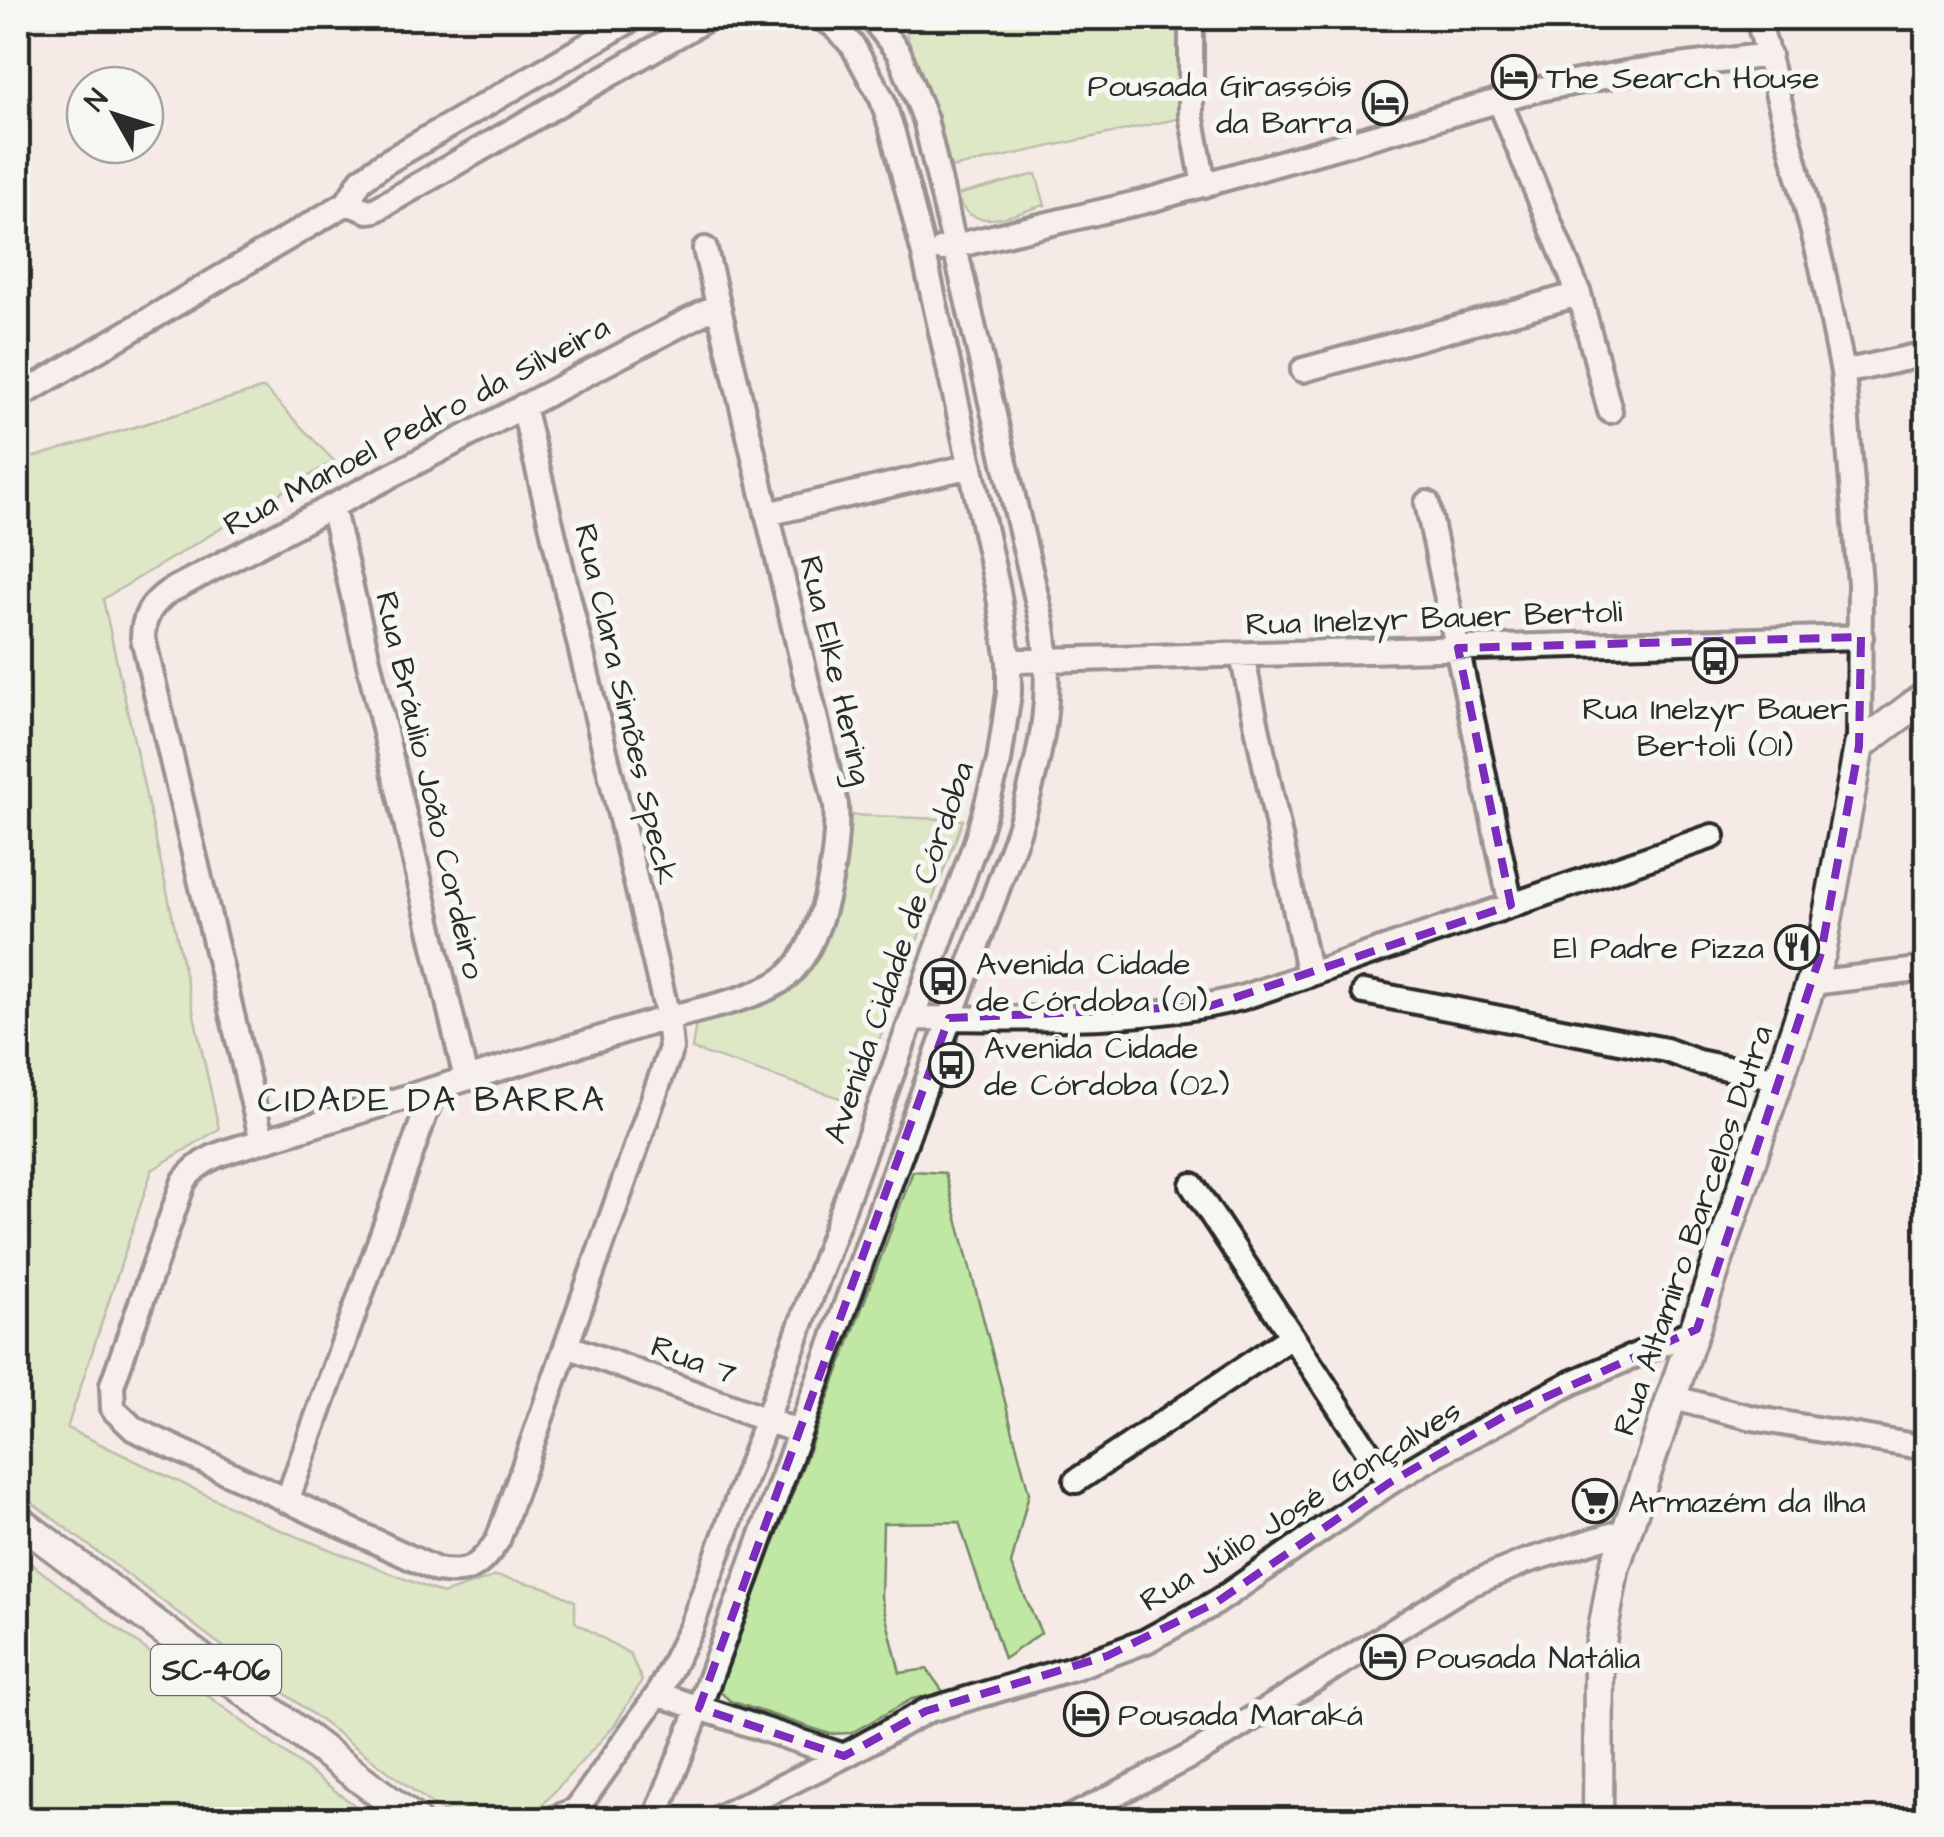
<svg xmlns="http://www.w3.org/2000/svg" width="1944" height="1837" viewBox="0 0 1944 1837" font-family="'Architects Daughter',sans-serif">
<rect width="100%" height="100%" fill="#f6eae6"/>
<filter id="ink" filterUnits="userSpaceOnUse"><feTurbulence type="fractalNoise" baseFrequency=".01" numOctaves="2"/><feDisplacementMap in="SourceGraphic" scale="20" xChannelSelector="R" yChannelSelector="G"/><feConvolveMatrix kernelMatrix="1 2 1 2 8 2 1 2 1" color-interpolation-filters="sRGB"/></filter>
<g filter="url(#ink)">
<path fill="#c0e7a3" stroke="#768967" stroke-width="2.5" d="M901,18H1181V118L951,168Z
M1036,174L1045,205C1015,213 969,237 957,195Z
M264,388L334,461L103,599L219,1129L152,1170L67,1428L273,1527L443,1594L496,1576L545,1587L575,1601V1622L630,1654L642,1681L614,1726L533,1815L513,1819H456L430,1803L18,1492V462Z
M851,815L963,820L855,1103L692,1049L696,1023C723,1016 754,1011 778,997C838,962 847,877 851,815Z
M913,1171L945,1173L1029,1493L1011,1565L1041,1633L1004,1659L959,1522L883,1523L881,1597L900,1673L927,1669L944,1693L912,1699L851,1733L830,1734L730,1701L719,1691Z
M18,1554L373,1819H18Z"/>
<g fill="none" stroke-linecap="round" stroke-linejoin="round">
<defs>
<path id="minor" d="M1191,18V114L1204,185
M1758,18L1822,267L1843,372L1860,584L1859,746
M1499,100L1579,294L1610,411
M347,203L368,211L375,210L708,18
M942,249L1146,201L1540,89L1631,72L1769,55
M1303,370L1579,294
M1843,372L1926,354
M18,397L347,203L361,180L383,164L634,18
M523,406L668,1017L671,1048L498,1540C480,1566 469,1576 437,1570L134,1429L113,1409L112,1385L184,1181C202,1155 233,1150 262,1141C394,1101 525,1061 657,1021C691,1011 760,999 786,977C824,944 839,853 836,805L705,249
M1427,503L1511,905
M332,506L466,1079
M767,514L971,466
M1242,655L1309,975
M1009,661L1861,637
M1812,983L1926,969
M1364,992L1666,1050L1698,1062L1780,1079
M912,1018C1018,1018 1139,1024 1241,998L1713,836
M262,1141L143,638C143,617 151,604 168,592L718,305
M1192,1185L1389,1483
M567,1346L799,1432
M1674,1398L1753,1418L1926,1448
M1076,1481L1292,1336
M287,1501L434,1089
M658,1694L844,1756
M569,1820L658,1694L691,1628L977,839L999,761L1009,693V661L998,591L924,254L893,133L882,99L853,46L832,24L821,18
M655,1820L699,1708L1018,832C1040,760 1055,696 1042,621L925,119L899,53L872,18
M714,1820L844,1756L926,1711L1076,1667L1146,1641L1217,1602L1389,1483L1437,1454L1571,1383L1697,1329
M1066,1820L1198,1752L1464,1587L1524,1562L1627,1530"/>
<path id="major" d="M18,1520L415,1820
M557,1820L573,1814
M1598,1820L1599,1653L1614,1569L1821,953L1859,746L1926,696"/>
</defs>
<use href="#minor" stroke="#2b2b2b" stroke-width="30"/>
<use href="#major" stroke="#2b2b2b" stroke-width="35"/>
<use href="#minor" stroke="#f6f6f2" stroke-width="22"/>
<use href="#major" stroke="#f6f6f2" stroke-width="28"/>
</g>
</g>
<path d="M0 0H1944V1837H0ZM1861,637L1859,746L1821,953L1697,1329L1510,1413L1389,1483L1217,1602L1107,1656L926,1711L844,1756L699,1708L949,1018L1210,1006L1511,905L1458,648Z" fill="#f6eae6" fill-opacity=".55" fill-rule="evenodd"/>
<path fill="none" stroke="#7b2cbf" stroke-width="8" stroke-dasharray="20 12" stroke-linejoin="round" d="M1861,637L1859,746L1821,953L1697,1329L1510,1413L1389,1483L1217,1602L1107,1656L926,1711L844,1756L699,1708L949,1018L1210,1006L1511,905L1458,648Z"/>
<defs>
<symbol id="hotel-ring" viewBox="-11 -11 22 22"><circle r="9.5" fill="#f6f6f2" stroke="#2b2b2b" stroke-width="1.5"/><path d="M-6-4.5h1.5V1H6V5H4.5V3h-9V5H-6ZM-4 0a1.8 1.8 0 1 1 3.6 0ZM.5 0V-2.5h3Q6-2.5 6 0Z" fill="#2b2b2b"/></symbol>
<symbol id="bus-ring" viewBox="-11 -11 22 22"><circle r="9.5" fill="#f6f6f2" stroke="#2b2b2b" stroke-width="1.5"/><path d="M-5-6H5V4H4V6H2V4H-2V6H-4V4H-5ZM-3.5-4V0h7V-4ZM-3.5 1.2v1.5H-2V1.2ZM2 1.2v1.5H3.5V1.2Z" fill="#2b2b2b"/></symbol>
<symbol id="restaurant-ring" viewBox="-11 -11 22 22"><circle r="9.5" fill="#f6f6f2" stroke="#2b2b2b" stroke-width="1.5"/><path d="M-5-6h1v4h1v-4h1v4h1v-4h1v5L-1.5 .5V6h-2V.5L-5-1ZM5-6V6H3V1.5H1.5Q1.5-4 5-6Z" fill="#2b2b2b"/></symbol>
<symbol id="supermarket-ring" viewBox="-11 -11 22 22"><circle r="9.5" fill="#f6f6f2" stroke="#2b2b2b" stroke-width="1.5"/><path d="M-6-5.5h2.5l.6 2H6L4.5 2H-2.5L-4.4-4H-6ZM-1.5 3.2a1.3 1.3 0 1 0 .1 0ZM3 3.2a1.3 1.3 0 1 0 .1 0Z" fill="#2b2b2b"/></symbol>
</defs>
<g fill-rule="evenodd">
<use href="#hotel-ring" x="1489" y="52" width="50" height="50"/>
<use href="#hotel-ring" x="1360" y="78" width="50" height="50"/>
<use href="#bus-ring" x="1690" y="636" width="50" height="50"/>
<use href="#restaurant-ring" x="1772" y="922" width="50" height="50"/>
<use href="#bus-ring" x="918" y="956" width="50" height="50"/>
<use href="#bus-ring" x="926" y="1040" width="50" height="50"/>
<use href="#supermarket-ring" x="1570" y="1476" width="50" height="50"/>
<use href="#hotel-ring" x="1358" y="1632" width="50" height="50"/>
<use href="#hotel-ring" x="1061" y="1689" width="50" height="50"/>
</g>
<g text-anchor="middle" stroke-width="10" stroke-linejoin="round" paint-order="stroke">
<rect fill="#f6f6f2" stroke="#686867" stroke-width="2.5" x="151" y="1645" width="130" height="50" rx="8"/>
<g font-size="30" font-weight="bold" fill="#2b2b2b">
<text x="216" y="1680">SC-406</text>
</g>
<g font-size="32" fill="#2b2b2b" stroke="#f6f6f2" text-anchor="start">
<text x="1546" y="88">The Search House</text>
<text x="1352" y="96" text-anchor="end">Pousada Girassóis<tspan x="1352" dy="37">da Barra</tspan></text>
<text x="1715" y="719" text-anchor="middle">Rua Inelzyr Bauer<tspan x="1715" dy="37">Bertoli (01)</tspan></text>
<text x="1764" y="958" text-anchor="end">El Padre Pizza</text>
<text x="976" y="974">Avenida Cidade<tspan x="976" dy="37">de Córdoba (01)</tspan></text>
<text x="984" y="1058">Avenida Cidade<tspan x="984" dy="37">de Córdoba (02)</tspan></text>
<text x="1628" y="1512">Armazém da Ilha</text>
<text x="1416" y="1668">Pousada Natália</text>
<text x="1118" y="1725">Pousada Maraká</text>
</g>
<g font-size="32" fill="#2b2b2b" stroke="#f6f6f2">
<text transform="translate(416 425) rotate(-28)" y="11">Rua Manoel Pedro da Silveira</text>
<text transform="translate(1434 617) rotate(-2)" y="11">Rua Inelzyr Bauer Bertoli</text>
<text transform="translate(837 670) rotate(77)" y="11">Rua Elke Hering</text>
<text transform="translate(627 704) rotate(77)" y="11">Rua Clara Simões Speck</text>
<text transform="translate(431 785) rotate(77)" y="11">Rua Bráulio João Cordeiro</text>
<text transform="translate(898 952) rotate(-71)" y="11">Avenida Cidade de Córdoba</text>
<text transform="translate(1692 1230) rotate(-71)" y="11">Rua Altamiro Barcelos Dutra</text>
<text transform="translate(694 1359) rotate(20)" y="11">Rua 7</text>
<text transform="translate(1300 1505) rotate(-32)" y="11">Rua Júlio José Gonçalves</text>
</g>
<g font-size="35" letter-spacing="2.5" fill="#2b2b2b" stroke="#f6f6f2">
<text x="432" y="1111">CIDADE DA BARRA</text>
</g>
</g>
<rect width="1944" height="1837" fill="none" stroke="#f6f6f2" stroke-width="60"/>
<rect x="30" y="30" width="1884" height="1777" fill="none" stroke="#2b2b2b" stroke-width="4" filter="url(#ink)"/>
<g transform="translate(115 115) rotate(309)"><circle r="48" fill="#f6f6f2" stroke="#a5a5a2" stroke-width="2.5"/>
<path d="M0-8L18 38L0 25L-18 38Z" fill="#2b2b2b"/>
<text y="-15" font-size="28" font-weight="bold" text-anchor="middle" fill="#2b2b2b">N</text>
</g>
</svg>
